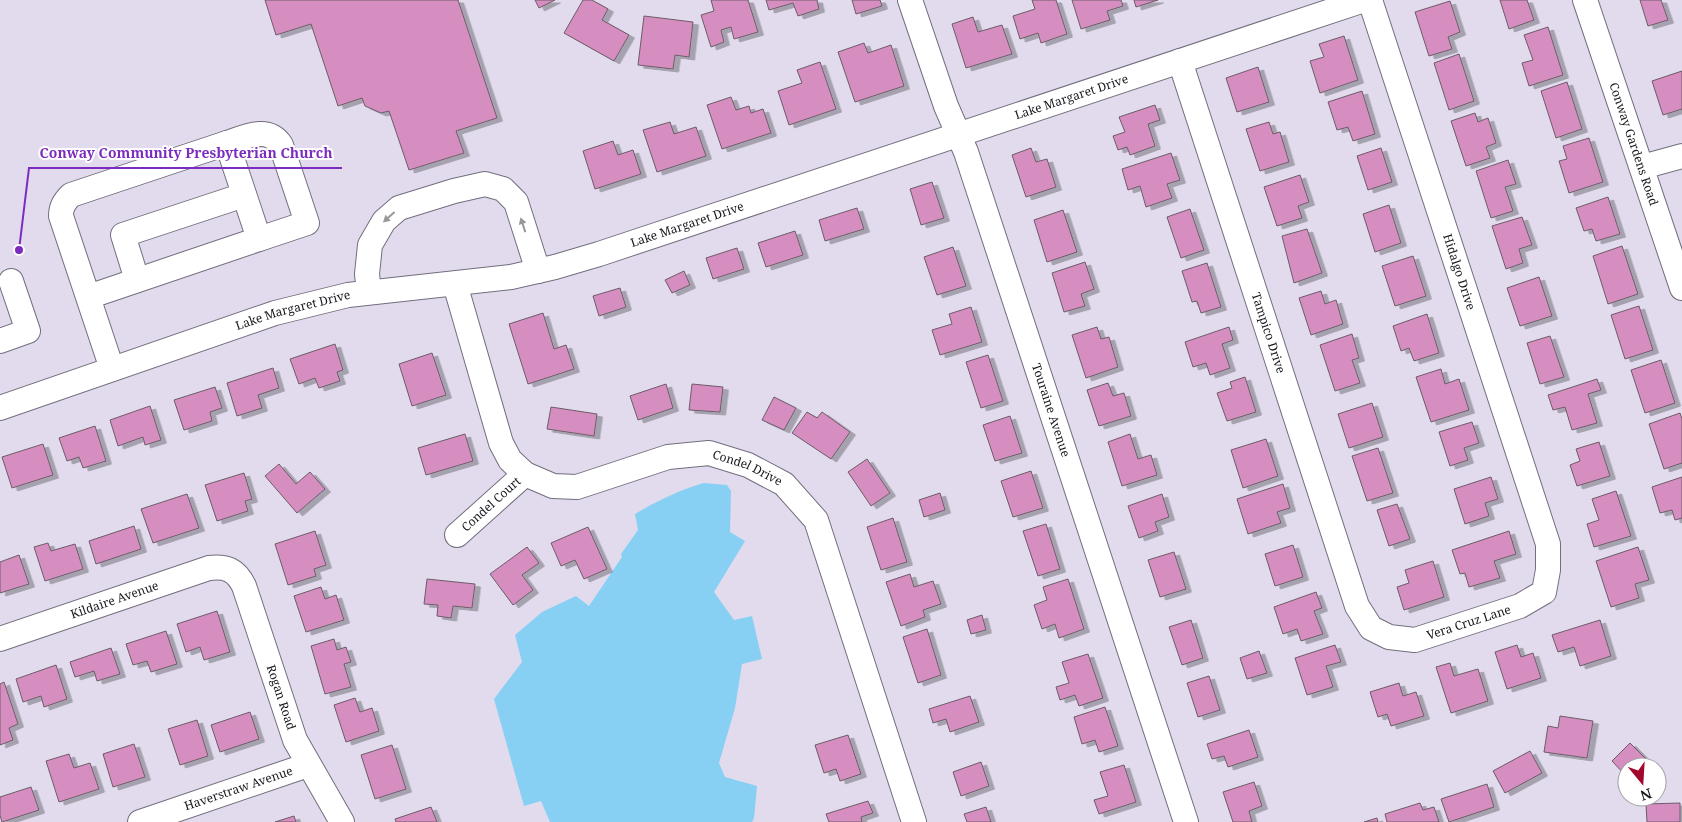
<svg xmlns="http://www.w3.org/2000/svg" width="1682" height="822" viewBox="0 0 1682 822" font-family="'Noto Serif',serif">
<defs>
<filter id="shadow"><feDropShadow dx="5.5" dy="3" stdDeviation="0" flood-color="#0004"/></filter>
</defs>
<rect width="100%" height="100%" fill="#e1dbed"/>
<path fill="#88cff4" d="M704,483L727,485L731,491L730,532L745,541L714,592L734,620L752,616L762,659L742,664L735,708L719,763L725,777L757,786L754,818L752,822H550L541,801L524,806L494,699L522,662L515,635L542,612L576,596L589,606L622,557L621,554L638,530L635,514C657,501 679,490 704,483Z"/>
<path fill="#d68dc0" stroke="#6c5c67" filter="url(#shadow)" d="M265,0H458L497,118L456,131L464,153L409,170L389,111L381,113L365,106L362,98L338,106L311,24L276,35Z
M535,0H555L539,8Z
M583,0H592L608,9L602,20L629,35L614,61L564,33Z
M711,0H748L758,32L734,39L731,27L721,30L724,42L711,47L701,15L714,11Z
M766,0H817L819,9L798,16L793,3L769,10Z
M852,0H880L882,6L856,14Z
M1032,0H1056L1067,34L1041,43L1038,33L1020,39L1013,16L1035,9Z
M1072,0H1121L1123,6L1107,11L1110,20L1081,29Z
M1134,0H1158L1136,7Z
M1500,0H1527L1534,20L1509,29Z
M1640,0H1661L1668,20L1648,26Z
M1450,1L1460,32L1448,37L1452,49L1429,56L1415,12Z
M644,16L693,22L689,57L675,55L673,69L638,65Z
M973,17L978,32L1002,25L1012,54L966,68L952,24Z
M1548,27L1563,75L1529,86L1522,63L1533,60L1524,35Z
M1344,36L1358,80L1320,93L1310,61L1324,57L1319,44Z
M864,43L868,53L891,45L904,86L855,102L838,52Z
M1459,54L1474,101L1449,110L1434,63Z
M820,62L836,109L789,125L778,91L802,83L797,70Z
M1258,67L1269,102L1237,112L1226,78Z
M1682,71V109L1663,115L1652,81Z
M1567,82L1582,129L1556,138L1541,91Z
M1362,91L1375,134L1353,141L1348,127L1337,130L1328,102Z
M731,97L736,110L749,106L751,113L763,109L771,133L722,149L707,105Z
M1155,105L1160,120L1148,124L1155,146L1130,155L1127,147L1118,150L1113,136L1125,132L1119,117Z
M1475,113L1478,122L1488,118L1496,143L1486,147L1490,158L1466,166L1451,121Z
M670,122L674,134L696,127L706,156L657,172L643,130Z
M1269,122L1273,134L1280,132L1289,162L1260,171L1246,129Z
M1589,138L1603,182L1569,193L1559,161L1567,159L1563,146Z
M613,141L618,155L633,150L641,174L595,189L583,151Z
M1031,148L1036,162L1047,159L1056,187L1026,197L1012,155Z
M1381,148L1392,182L1368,190L1357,156Z
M1171,153L1180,180L1167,184L1172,198L1146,207L1140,186L1128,190L1122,169Z
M1508,160L1516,184L1505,187L1513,211L1491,218L1476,171Z
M1300,175L1309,202L1298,206L1302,218L1277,226L1264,187Z
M932,182L944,218L921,225L910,189Z
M1608,197L1620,234L1596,241L1592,229L1584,231L1576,208Z
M1389,205L1401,243L1375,252L1363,214Z
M857,208L864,229L825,241L819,220Z
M1190,209L1204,250L1181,258L1167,217Z
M1063,210L1077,252L1047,262L1034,220Z
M1522,217L1532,245L1519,249L1523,263L1506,269L1492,226Z
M1307,229L1322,273L1294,283L1282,236Z
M795,231L803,255L766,267L758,243Z
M1622,246L1638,294L1608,304L1593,256Z
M953,247L966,286L937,295L924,257Z
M737,248L744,269L713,279L706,258Z
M1413,256L1426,296L1395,306L1382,266Z
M1085,262L1094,289L1081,294L1085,306L1064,312L1052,273Z
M1207,263L1221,307L1201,313L1197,301L1192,302L1182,271Z
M684,271L690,285L672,293L665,280Z
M1539,277L1552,316L1520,326L1507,288Z
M620,288L626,307L599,316L593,296Z
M1321,291L1325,304L1336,300L1343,324L1311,335L1299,298Z
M1639,306L1653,350L1625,359L1611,315Z
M971,307L982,342L940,355L932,330L952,324L949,314Z
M543,313L554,349L566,345L574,369L528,384L509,324Z
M1427,314L1439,353L1414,361L1409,348L1401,351L1393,326Z
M1097,327L1101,339L1109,337L1118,367L1086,378L1072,335Z
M1229,327L1233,340L1222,344L1230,368L1210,375L1206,363L1193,367L1185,342Z
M1352,334L1359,358L1352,360L1360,383L1335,391L1320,345Z
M1550,336L1564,377L1540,384L1527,343Z
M335,344L343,370L337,372L340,381L319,388L315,378L299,384L290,359Z
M432,353L446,395L412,406L399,364Z
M988,355L1003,401L981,408L966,362Z
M1661,360L1675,403L1645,413L1631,370Z
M273,368L279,388L258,395L262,408L237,416L227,383Z
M1441,369L1445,384L1459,379L1469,410L1431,422L1416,377Z
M1245,377L1256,412L1227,421L1217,393L1232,388L1230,382Z
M1597,379L1601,390L1588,394L1597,423L1572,430L1565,407L1553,410L1548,395Z
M1108,383L1113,396L1124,393L1131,416L1099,426L1087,390Z
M666,384L673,408L638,420L630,396Z
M692,384L723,387L720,412L689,410Z
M215,387L222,408L210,412L212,421L184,430L174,400Z
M774,397L796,408L784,430L762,420Z
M1372,403L1383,437L1349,448L1338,414Z
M150,406L161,440L145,445L143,437L118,446L110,420Z
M551,407L597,414L594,436L547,429Z
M807,412L817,418L822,412L850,432L831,459L792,433Z
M1680,413L1682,419V463L1664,469L1649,424Z
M1010,416L1022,453L995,461L983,425Z
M1472,422L1479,443L1464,448L1468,460L1450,466L1439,432Z
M95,426L106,461L83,468L79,457L67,461L59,438Z
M465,434L473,461L426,475L418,448Z
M1130,434L1138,459L1151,455L1157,475L1122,486L1108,442Z
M1266,439L1278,476L1243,488L1231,450Z
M1599,442L1610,476L1577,486L1570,465L1580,461L1576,449Z
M43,444L53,475L12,488L2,457Z
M1378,448L1393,493L1367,501L1352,456Z
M867,459L890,493L871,506L848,472Z
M279,464L296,484L310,472L325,489L297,513L265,476Z
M1031,471L1043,508L1013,517L1001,481Z
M244,473L252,499L245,501L248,511L217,521L205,485Z
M1491,477L1498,499L1485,503L1489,516L1465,524L1454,489Z
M1682,477V518L1675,520L1672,510L1660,513L1652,487Z
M1283,484L1290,508L1277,512L1281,523L1248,534L1237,499Z
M1616,491L1631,536L1594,547L1587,524L1599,520L1592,499Z
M940,493L945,510L924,517L919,500Z
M187,494L199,528L153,543L141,509Z
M1162,494L1169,517L1155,522L1158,531L1139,538L1128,506Z
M1397,504L1410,539L1389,546L1377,510Z
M893,518L907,562L881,570L867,527Z
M1046,524L1060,569L1038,576L1023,531Z
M134,526L141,549L96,564L89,541Z
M588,527L607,569L584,579L575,560L561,566L551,543Z
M315,531L326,565L314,569L316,576L288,585L275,544Z
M1509,531L1516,554L1494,561L1500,578L1469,587L1465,573L1460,574L1452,550Z
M48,543L51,551L75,544L83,569L45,581L34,547Z
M1293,545L1303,577L1275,586L1265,554Z
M527,547L539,563L522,575L533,590L513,605L490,574Z
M1638,547L1649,580L1635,584L1639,598L1611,607L1596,561Z
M1174,552L1186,589L1160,597L1148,560Z
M19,555L29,584L0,593V562Z
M1433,561L1444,597L1404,610L1397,587L1409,583L1405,570Z
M910,574L914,587L933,581L941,604L923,610L925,617L901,626L886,582Z
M427,579L475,584L472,608L453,606L451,618L437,616L438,605L424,604Z
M1068,579L1084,629L1059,638L1055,624L1042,629L1034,605L1047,600L1043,587Z
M321,587L325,599L336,595L344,620L306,632L294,596Z
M1316,592L1322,608L1314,611L1323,634L1301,641L1297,629L1283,634L1274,607Z
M217,611L230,652L204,660L200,647L186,652L177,624Z
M982,615L986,630L971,634L967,620Z
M1191,620L1203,658L1182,665L1169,627Z
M1600,620L1611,656L1580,666L1574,647L1558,652L1552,635Z
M927,629L941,675L918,683L903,637Z
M166,631L177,664L151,672L147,661L133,665L126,644Z
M334,639L337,650L346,647L351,662L344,664L351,687L325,694L311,646Z
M1335,645L1341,662L1326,666L1333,687L1307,695L1295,658Z
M1517,645L1521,657L1533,653L1541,678L1507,689L1495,652Z
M111,648L120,674L97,681L94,671L75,677L70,662Z
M1259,651L1267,673L1247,679L1240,658Z
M1088,654L1103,698L1079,706L1075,695L1060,700L1056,687L1069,683L1062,662Z
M1450,663L1454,676L1478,669L1488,701L1451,713L1436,667Z
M56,665L67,699L44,707L41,696L23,702L16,679Z
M1209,676L1220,710L1198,717L1187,683Z
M4,682L18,724L9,728L13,740L0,745V684Z
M1399,683L1403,696L1416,692L1424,716L1391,726L1387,714L1378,717L1370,692Z
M970,696L979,722L950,732L946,719L933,723L929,709Z
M355,698L360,712L372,708L379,731L346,742L334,705Z
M1105,707L1118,746L1099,752L1095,740L1082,744L1074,717Z
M250,712L259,739L220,752L211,725Z
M1560,716L1593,721L1587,758L1544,752L1548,726L1558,728Z
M197,720L208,756L180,765L168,729Z
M1249,730L1258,757L1228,767L1224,756L1212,759L1207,744Z
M848,735L861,774L840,781L836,769L824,773L815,745Z
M1630,743L1654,767H1627V777L1612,761Z
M134,744L145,777L113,787L103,754Z
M392,745L406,789L375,799L361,755Z
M1530,751L1542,773L1505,793L1493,771Z
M69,754L74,768L90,763L99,789L59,802L46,761Z
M981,762L989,786L961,796L953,772Z
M1124,765L1136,802L1099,814L1094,800L1108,796L1100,772Z
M1254,782L1262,806L1249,811L1252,822H1233L1223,792Z
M1487,784L1494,807L1449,822L1441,799Z
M31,787L39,810L2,822L0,815V797Z
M868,801L873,813L861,817L862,822H829L826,814Z
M1420,803L1423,810L1434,807L1439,822H1387L1385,814Z
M1680,803V822H1647L1646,804Z
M431,807L437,822H396L395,819Z
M986,807L991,822H967L964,814Z
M294,816L296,822H275Z
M1377,818L1378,822H1364Z"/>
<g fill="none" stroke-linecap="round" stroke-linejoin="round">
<defs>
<g id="minor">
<path id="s1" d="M910,0L946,106L966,152L1186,822"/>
<path id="s2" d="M1585,0L1682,288"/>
<path id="s3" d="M1180,61L1357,606L1371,628L1389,637L1415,640L1520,606L1544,592L1548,570V544L1370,0"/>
<path d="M227,143C245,137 268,125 281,145L307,223L259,239"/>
<path d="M1642,167L1682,156"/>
<path d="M137,280L123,235L244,195"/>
<path id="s4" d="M455,284L501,443L510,460L525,474L553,486L577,487L668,457L709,453L748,465L784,484L816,520L914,822"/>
<path d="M369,292L367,274L370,245L384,221L399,208L454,191L485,184L503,189L516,202L538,271"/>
<path d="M88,297L259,239L227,143L71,195C64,202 61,207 61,216L112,369"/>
<path d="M0,341L28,331L11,281"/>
<path id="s5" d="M0,408L275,313L348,295L511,277L555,267L599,254L1364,0"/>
<path id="s6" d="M457,535L525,474"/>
<path id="s7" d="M0,639L209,568C227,566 236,570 244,586L295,740L342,822"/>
<path id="s8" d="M140,822L308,765"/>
</g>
</defs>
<use href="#minor" stroke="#736e7e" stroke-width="26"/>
<use href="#minor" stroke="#fff" stroke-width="24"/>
</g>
<defs><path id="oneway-solid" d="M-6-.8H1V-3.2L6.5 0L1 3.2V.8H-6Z" transform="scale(1.25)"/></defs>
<g fill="#989799">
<use href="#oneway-solid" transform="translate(389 217) rotate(138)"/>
<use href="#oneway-solid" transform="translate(523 225) rotate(-108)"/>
</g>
<g text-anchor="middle" stroke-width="4" stroke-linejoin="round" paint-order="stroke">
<g font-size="12" fill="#19171d" stroke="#fff">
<text dy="4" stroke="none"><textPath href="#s5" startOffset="1119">Lake Margaret Drive</textPath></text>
<text dy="4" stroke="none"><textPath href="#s2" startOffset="152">Conway Gardens Road</textPath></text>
<text dy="4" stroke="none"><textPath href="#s5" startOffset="714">Lake Margaret Drive</textPath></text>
<text transform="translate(1459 272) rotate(72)" y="4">Hidalgo Drive</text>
<text dy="4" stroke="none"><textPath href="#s5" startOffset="309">Lake Margaret Drive</textPath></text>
<text dy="4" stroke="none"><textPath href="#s3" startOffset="286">Tampico Drive</textPath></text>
<text dy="4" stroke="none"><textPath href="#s1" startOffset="434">Touraine Avenue</textPath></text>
<text dy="4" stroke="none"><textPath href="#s4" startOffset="438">Condel Drive</textPath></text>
<text dy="4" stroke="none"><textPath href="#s6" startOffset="46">Condel Court</textPath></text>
<text dy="4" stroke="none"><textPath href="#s7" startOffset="121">Kildaire Avenue</textPath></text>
<text dy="4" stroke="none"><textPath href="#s3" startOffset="702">Vera Cruz Lane</textPath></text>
<text dy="4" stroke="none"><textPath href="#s7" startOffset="381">Rogan Road</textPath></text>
<text dy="4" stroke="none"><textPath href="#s8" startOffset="104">Haverstraw Avenue</textPath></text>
</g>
</g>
<path fill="none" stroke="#7b2cbf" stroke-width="2" d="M19 250L29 168H342"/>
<circle fill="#7b2cbf" stroke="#fff" stroke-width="2" cx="19" cy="250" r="5"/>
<g font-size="14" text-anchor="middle" font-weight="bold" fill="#7b2cbf" stroke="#fff" stroke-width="4" stroke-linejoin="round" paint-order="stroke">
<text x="186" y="158">Conway Community Presbyterian Church</text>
</g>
<g transform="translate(1642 782) rotate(162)"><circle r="24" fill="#ffffff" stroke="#a3a2a5"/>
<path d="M0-4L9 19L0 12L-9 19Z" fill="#a4072c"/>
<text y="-8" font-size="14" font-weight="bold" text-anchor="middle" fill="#19171d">N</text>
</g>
</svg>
